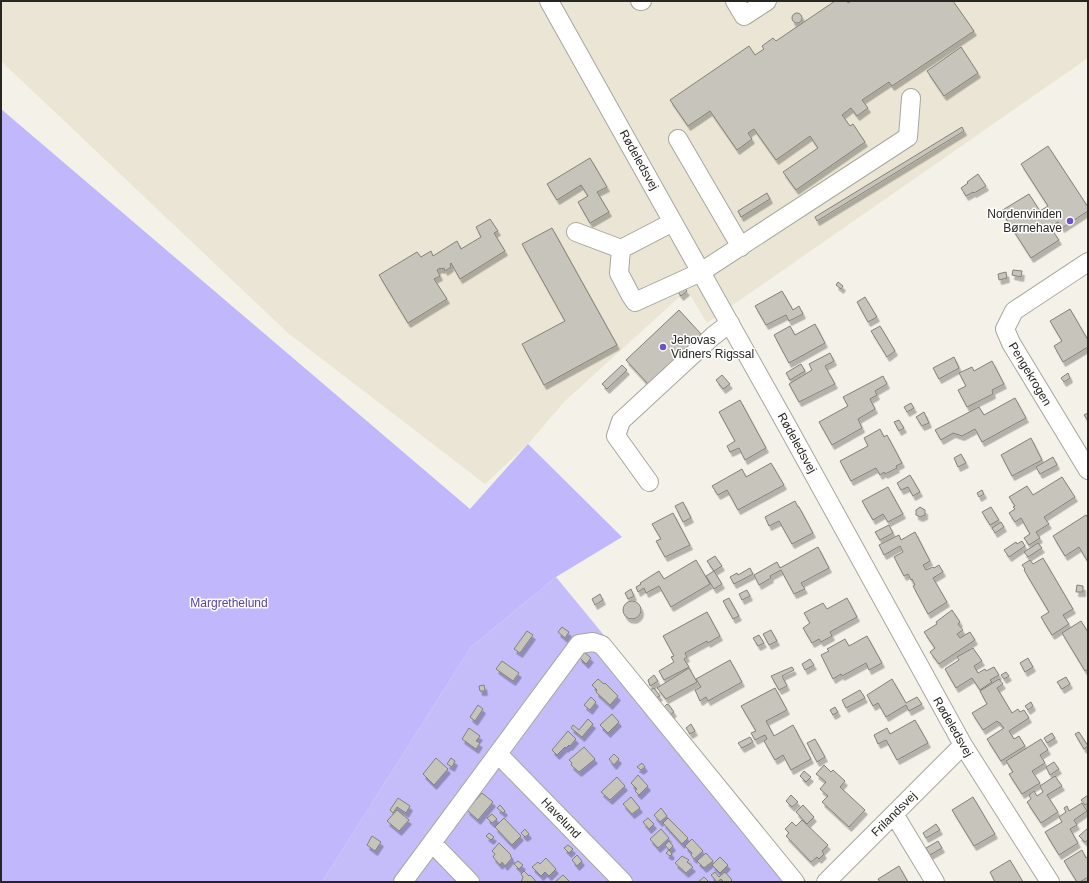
<svg xmlns="http://www.w3.org/2000/svg" width="1089" height="883" viewBox="0 0 1089 883" font-family="Arial,sans-serif">
<defs>
<filter id="shadow"><feDropShadow dx="2.5" dy="4.5" stdDeviation="0" flood-color="#0004"/></filter>
</defs>
<rect width="100%" height="100%" fill="#f4f1e8"/>
<path fill="#eae5d4" d="M1,1H1088V58L707,323L687,290L564,402L528,444L485,484L288,333L1,61Z"/>
<path fill="#c4bdf9" d="M556,577L807,882H322L471,647Z"/>
<path fill="#c0b7fd" d="M1,109L470,509L528,444L622,537L556,577L471,647L322,882H1Z"/>
<path fill="#c7c4bb" stroke="#848179" filter="url(#shadow)" d="M835,1H847L848,3L851,1H953L974,31L892,86L889,82L862,100L868,108L857,116L851,108L842,115L850,126L853,124L865,142L796,190L783,172L818,148L810,136L776,160L754,129L748,133L752,139L737,150L710,111L688,126L670,100L749,46L755,55L764,49L762,46L773,38L776,41Z
M792 18a5 5 0 1 1 10 0a5 5 0 1 1-10 0Z
M961,47L978,73L944,96L927,71Z
M962,127L964,131L817,221L815,217Z
M1048,146L1088,207V211L1062,228L1058,222L1050,227L1059,240L1031,258L1001,211L1029,194L1040,211L1048,206L1021,164Z
M590,158L607,187L597,192L609,212L590,223L578,202L588,196L581,185L557,200L547,184Z
M978,174L986,186L974,193L973,192L966,196L961,188L968,183L967,182Z
M767,193L770,199L741,217L738,211Z
M490,219L498,231L494,233L505,251L460,279L451,263L450,264L451,267L445,271L444,268L441,269L440,268L437,270L440,276L434,279L447,299L408,323L379,275L417,252L421,257L431,251L433,256L457,241L461,249L481,237L476,227Z
M552,228L617,345L544,385L522,344L565,321L522,244Z
M1013,270L1022,271L1021,277L1012,275Z
M1006,272L1007,278L999,280L998,274Z
M838,282L843,286L841,289L836,285Z
M683,286L687,291L681,296L677,291Z
M782,291L793,310L799,306L803,314L789,321L786,315L766,325L755,306Z
M865,297L877,317L868,322L857,302Z
M1070,309L1088,340V347L1063,362L1054,346L1062,341L1050,321Z
M679,310L701,334L648,384L626,360Z
M815,324L825,343L789,363L774,335L790,326L795,335Z
M880,326L895,351L887,357L871,331Z
M830,353L834,361L825,366L835,384L799,402L789,384L812,370L809,364Z
M954,357L959,368L939,379L933,368Z
M992,361L1004,384L992,390L993,394L967,407L958,390L966,386L959,373L972,367L974,371Z
M801,364L805,371L790,380L786,373Z
M622,365L627,370L607,389L602,384Z
M1068,373L1070,378L1064,382L1061,378Z
M722,375L730,384L723,389L716,380Z
M883,376L887,384L875,391L877,395L870,399L875,409L858,419L862,428L832,445L819,422L848,406L843,397Z
M1015,398L1026,418L982,442L975,429L962,436L953,433L941,440L935,430L979,407L984,415Z
M740,400L766,448L745,460L739,448L730,452L727,446L735,441L719,412Z
M911,403L914,408L907,412L904,407Z
M924,412L929,423L922,426L916,417Z
M1088,413V421L1084,415Z
M899,420L904,428L899,431L894,422Z
M880,429L884,437L887,435L902,463L896,466L897,468L885,474L884,472L880,475L876,468L851,481L840,461L868,446L864,438Z
M1031,438L1042,460L1012,476L1001,455Z
M961,454L966,463L958,467L954,458Z
M1053,457L1057,465L1040,474L1036,467Z
M771,463L784,485L738,510L727,490L718,495L712,486L742,469L746,477Z
M910,475L920,492L913,496L908,487L901,490L897,483Z
M1062,477L1075,497L1044,517L1049,524L1036,532L1040,538L1029,545L1024,538L1030,534L1021,518L1015,522L1009,513L1015,509L1013,507L1015,506L1009,497L1027,486L1033,495Z
M888,487L903,514L888,522L883,514L873,520L862,501Z
M982,490L984,494L979,497L977,493Z
M795,501L798,507H799L813,533L792,544L779,521L769,526L765,517Z
M683,502L691,518L683,522L675,506Z
M920,507L925,510V515L920,517L916,515V510Z
M991,507L999,520L990,525L982,512Z
M673,513L690,545L665,557L656,541L661,539L652,524Z
M1086,515L1088,518V562L1079,547L1065,556L1053,536Z
M1001,522L1004,527L995,533L992,528Z
M889,525L893,533L880,540L875,532Z
M915,532L930,561L923,565L926,570L933,567L934,568L939,565L943,572L933,578L947,602L928,614L913,586L915,585L912,579L911,580L908,574L904,576L894,557L903,552L900,546L884,555L879,545L899,535L901,540Z
M1022,541L1025,546L1009,557L1004,550L1016,542L1017,544Z
M1038,543L1042,548L1028,557L1024,552Z
M818,547L829,568L801,583L805,589L794,594L781,570L770,576L771,578L759,585L754,575L777,562L780,568Z
M715,556L722,566L714,571L707,561Z
M1043,558L1073,609L1063,615L1069,624L1052,635L1041,617L1049,612L1024,570L1025,569L1022,565L1030,560L1033,564Z
M696,560L710,584L671,607L659,586L646,593L644,588L638,592L636,587L641,584L640,583L659,571L664,579Z
M750,568L753,574L734,584L730,577L737,573L738,575Z
M714,571L722,584L714,589L706,576Z
M1077,585L1083,586V592H1076Z
M631,589L634,596L628,599L625,593Z
M747,590L750,596L742,600L739,594Z
M600,594L603,600L595,605L592,599Z
M729,598L739,616L733,619L723,601Z
M847,598L857,617L830,632L832,636L821,642L819,639L812,643L803,628L810,623L804,613L823,603L827,609Z
M623 610a9 9 0 1 1 18 0a9 9 0 1 1-18 0Z
M952,610L960,622L958,624L963,630L957,634L960,638L970,632L975,640L939,664L930,652L935,648L924,632L937,624L936,622Z
M707,612L720,636L708,643L707,641L685,653L687,657L684,659L689,667L664,680L659,671L674,662L671,657L674,656L663,636Z
M1081,621L1088,632V669L1085,671L1062,633Z
M562,627L569,632L565,638L558,632Z
M771,630L777,641L769,645L763,634Z
M527,631L533,635L520,653L514,649Z
M759,635L764,643L758,646L753,638Z
M867,636L882,663L869,670L866,663L842,676L841,674L833,679L821,655L829,651L827,649L845,639L849,646Z
M973,648L982,661L974,666L978,673L985,669L986,671L994,667L999,675L990,680L992,682L980,690L972,678L956,688L945,669L959,660L957,657Z
M584,652L591,658L586,664L579,657Z
M1028,658L1033,667L1025,672L1020,663Z
M810,659L814,665L805,670L802,664Z
M730,660L742,682L708,701L706,697L700,701L695,690L701,687L696,679Z
M502,661L519,673L513,681L496,669Z
M792,667L794,670L782,676L787,686L779,690L771,676Z
M689,668L697,682L666,699L657,688Z
M1006,672L1009,676L1004,679L1001,675Z
M654,675L658,681L650,686L648,680Z
M1066,677L1070,684L1062,689L1057,682Z
M598,679L604,684L605,683L618,696L610,705L596,692L597,690L592,685Z
M892,679L906,703L917,697L922,704L909,711L906,705L886,717L878,703L873,706L867,695Z
M999,679L1003,684L997,688L1012,713L1018,709L1020,712L1024,710L1029,718L1009,731L1014,739L1019,736L1025,746L1001,761L987,739L1004,728L1000,723H999L997,721L983,730L972,713L987,704L980,691Z
M484,685L485,691H480L479,686Z
M654,688L660,696L656,698L650,690Z
M775,688L787,710L766,721L774,736L793,725L811,759L791,770L783,755L775,760L764,741L767,739L765,735L755,740L751,733L756,731L741,706Z
M860,690L865,698L846,708L842,700Z
M591,697L596,702L590,710L584,705Z
M1031,702L1033,706L1028,710L1025,706Z
M667,704L669,705L674,712L670,715L664,707Z
M478,705L483,709L475,721L470,717Z
M835,707L838,712L833,715L830,710Z
M612,714L619,722L608,733L600,725Z
M588,719L593,724L582,737L571,728L573,725L579,730Z
M915,720L928,743L897,760L886,740L878,744L874,735L887,728L890,734Z
M691,724L695,731L690,734L686,728Z
M469,728L480,736L476,741L480,743L476,749L462,739Z
M568,731L576,739L570,746L569,745L566,748L565,747L557,755L552,750Z
M1079,732L1088,746L1084,749L1075,734Z
M1052,733L1055,738L1047,743L1044,738Z
M750,737L753,742L742,748L738,743Z
M815,739L825,757L817,762L807,743Z
M1041,739L1048,750L1040,755L1045,763L1032,771L1040,783L1022,794L1009,774L1013,772L1006,761Z
M584,747L595,759L579,772L571,765L572,763L569,760Z
M614,754L619,759L614,765L609,759Z
M436,758L448,769L434,785L423,774Z
M451,758L455,761L452,767L447,764Z
M1054,762L1059,769L1050,775L1046,767Z
M642,763L645,767L641,770L637,767Z
M824,765L831,772L833,770L845,781L840,787L865,810L849,827L822,802L828,796L820,789L826,782L816,774Z
M804,771L811,777L806,782L800,776Z
M638,775L648,786L639,795L635,791L637,789L631,783Z
M1055,776L1062,786L1047,795L1058,812L1041,823L1027,802L1031,799L1029,795L1034,791L1037,796L1043,792L1040,786Z
M617,777L625,786L610,800L601,792Z
M482,793L493,802L478,820L467,810Z
M791,795L798,802L792,807L786,801Z
M1088,795V803L1085,805L1081,800Z
M631,797L640,808L632,814L623,804Z
M973,797L995,834L974,846L952,810Z
M398,798L410,806L406,813L397,807L393,813L390,810Z
M1082,803L1087,811L1074,820L1077,825L1070,829L1078,843L1059,855L1045,832L1062,822L1059,817L1066,812L1064,808L1067,806L1069,811Z
M500,805L505,811L503,813L497,808Z
M803,805L814,817L807,824L796,812Z
M661,808L667,816L660,822L654,815Z
M397,810L409,820L399,831L387,821Z
M492,814L497,819L492,823L487,818Z
M504,818L521,836L512,845L495,827Z
M648,818L654,824L649,829L643,822Z
M668,818L688,838L682,844L663,823Z
M802,820L828,845L822,851L824,854L819,859L817,857L811,862L786,836L789,833L785,829L792,822L796,826Z
M936,824L940,830L926,838L923,833Z
M1088,828V840L1085,842L1079,836Z
M525,829L529,834L525,837L521,833Z
M661,829L669,838L658,848L650,839Z
M489,833L494,837L491,840L486,836Z
M372,836L381,842L375,851L367,845Z
M692,839L703,851L694,859L691,855L692,853L685,846Z
M669,841L673,846L669,850L665,845Z
M938,841L942,848L930,855L926,848Z
M499,843L511,855L510,856L512,858L505,866L502,862L500,865L493,857L495,854L492,851Z
M568,845L573,849L569,853L564,848Z
M669,850L672,854L670,856L666,853Z
M1082,850L1086,858L1088,857V877L1080,882H1077L1064,861Z
M706,853L713,861L704,868L697,861Z
M577,855L582,861L577,866L572,860Z
M682,856L689,860L687,862L693,867L686,873L675,863Z
M720,857L728,865L720,873L712,865Z
M546,858L556,869L549,876L545,872L541,876L532,867L538,862L540,864Z
M1010,860L1023,882H995L990,872Z
M518,861L523,865L519,869L514,864Z
M899,866L908,882H880L878,879Z
M524,871L529,876L530,875L535,880V882H521L523,877L521,874Z
M715,872L719,877L725,872L732,880L730,882H724L721,879L717,882L711,875Z
M563,875L570,882H555Z
M704,877L709,882H698Z"/>
<g fill="none" stroke-linecap="round" stroke-linejoin="round">
<defs>
<path id="minor" d="M549,1L786,424L963,745L1050,882
M640,1H642
M735,1L744,16L767,1
M678,139L741,247
M576,232L621,249L673,222
M621,249L619,273L631,296L635,302L701,272L908,137L911,98
M1088,262L1014,311L1005,329L1011,343L1088,470
M649,482L616,436L621,421L713,336L730,323
M498,754L623,882
M894,814L935,882
M432,843L470,882
M403,882L579,644L593,642L602,645L795,882
M826,882L963,745"/>
</defs>
<use href="#minor" stroke="#a8a69d" stroke-width="20"/>
<use href="#minor" stroke="#fff" stroke-width="18"/>
</g>
<g fill="#6e51cb" stroke="#fff" stroke-width="1.5">
<circle cx="1070" cy="221" r="4"/>
<circle cx="663" cy="347" r="4"/>
</g>
<g text-anchor="middle" stroke-width="3" stroke-linejoin="round" paint-order="stroke">
<g font-size="12" fill="#272622" stroke="#fff">
<text transform="translate(639 160) rotate(61)" y="4">Rødeledsvej</text>
<text transform="translate(1030 374) rotate(59)" y="4">Pengekrogen</text>
<text transform="translate(797 443) rotate(61)" y="4">Rødeledsvej</text>
<text transform="translate(953 727) rotate(60)" y="4">Rødeledsvej</text>
<text transform="translate(894 814) rotate(-45)" y="4">Frilandsvej</text>
<text transform="translate(561 818) rotate(46)" y="4">Havelund</text>
</g>
<g font-size="12" fill="#272622" stroke="#fff" text-anchor="end">
<text x="1062" y="218">Nordenvinden<tspan x="1062" dy="14">Børnehave</tspan></text>
<text x="671" y="344" text-anchor="start">Jehovas<tspan x="671" dy="14">Vidners Rigssal</tspan></text>
</g>
<g font-size="12" fill="#563fa1" stroke="#fff">
<text x="229" y="607">Margrethelund</text>
</g>
</g>
<rect width="1089" height="883" fill="none" stroke="#272622" stroke-width="4"/>
</svg>
